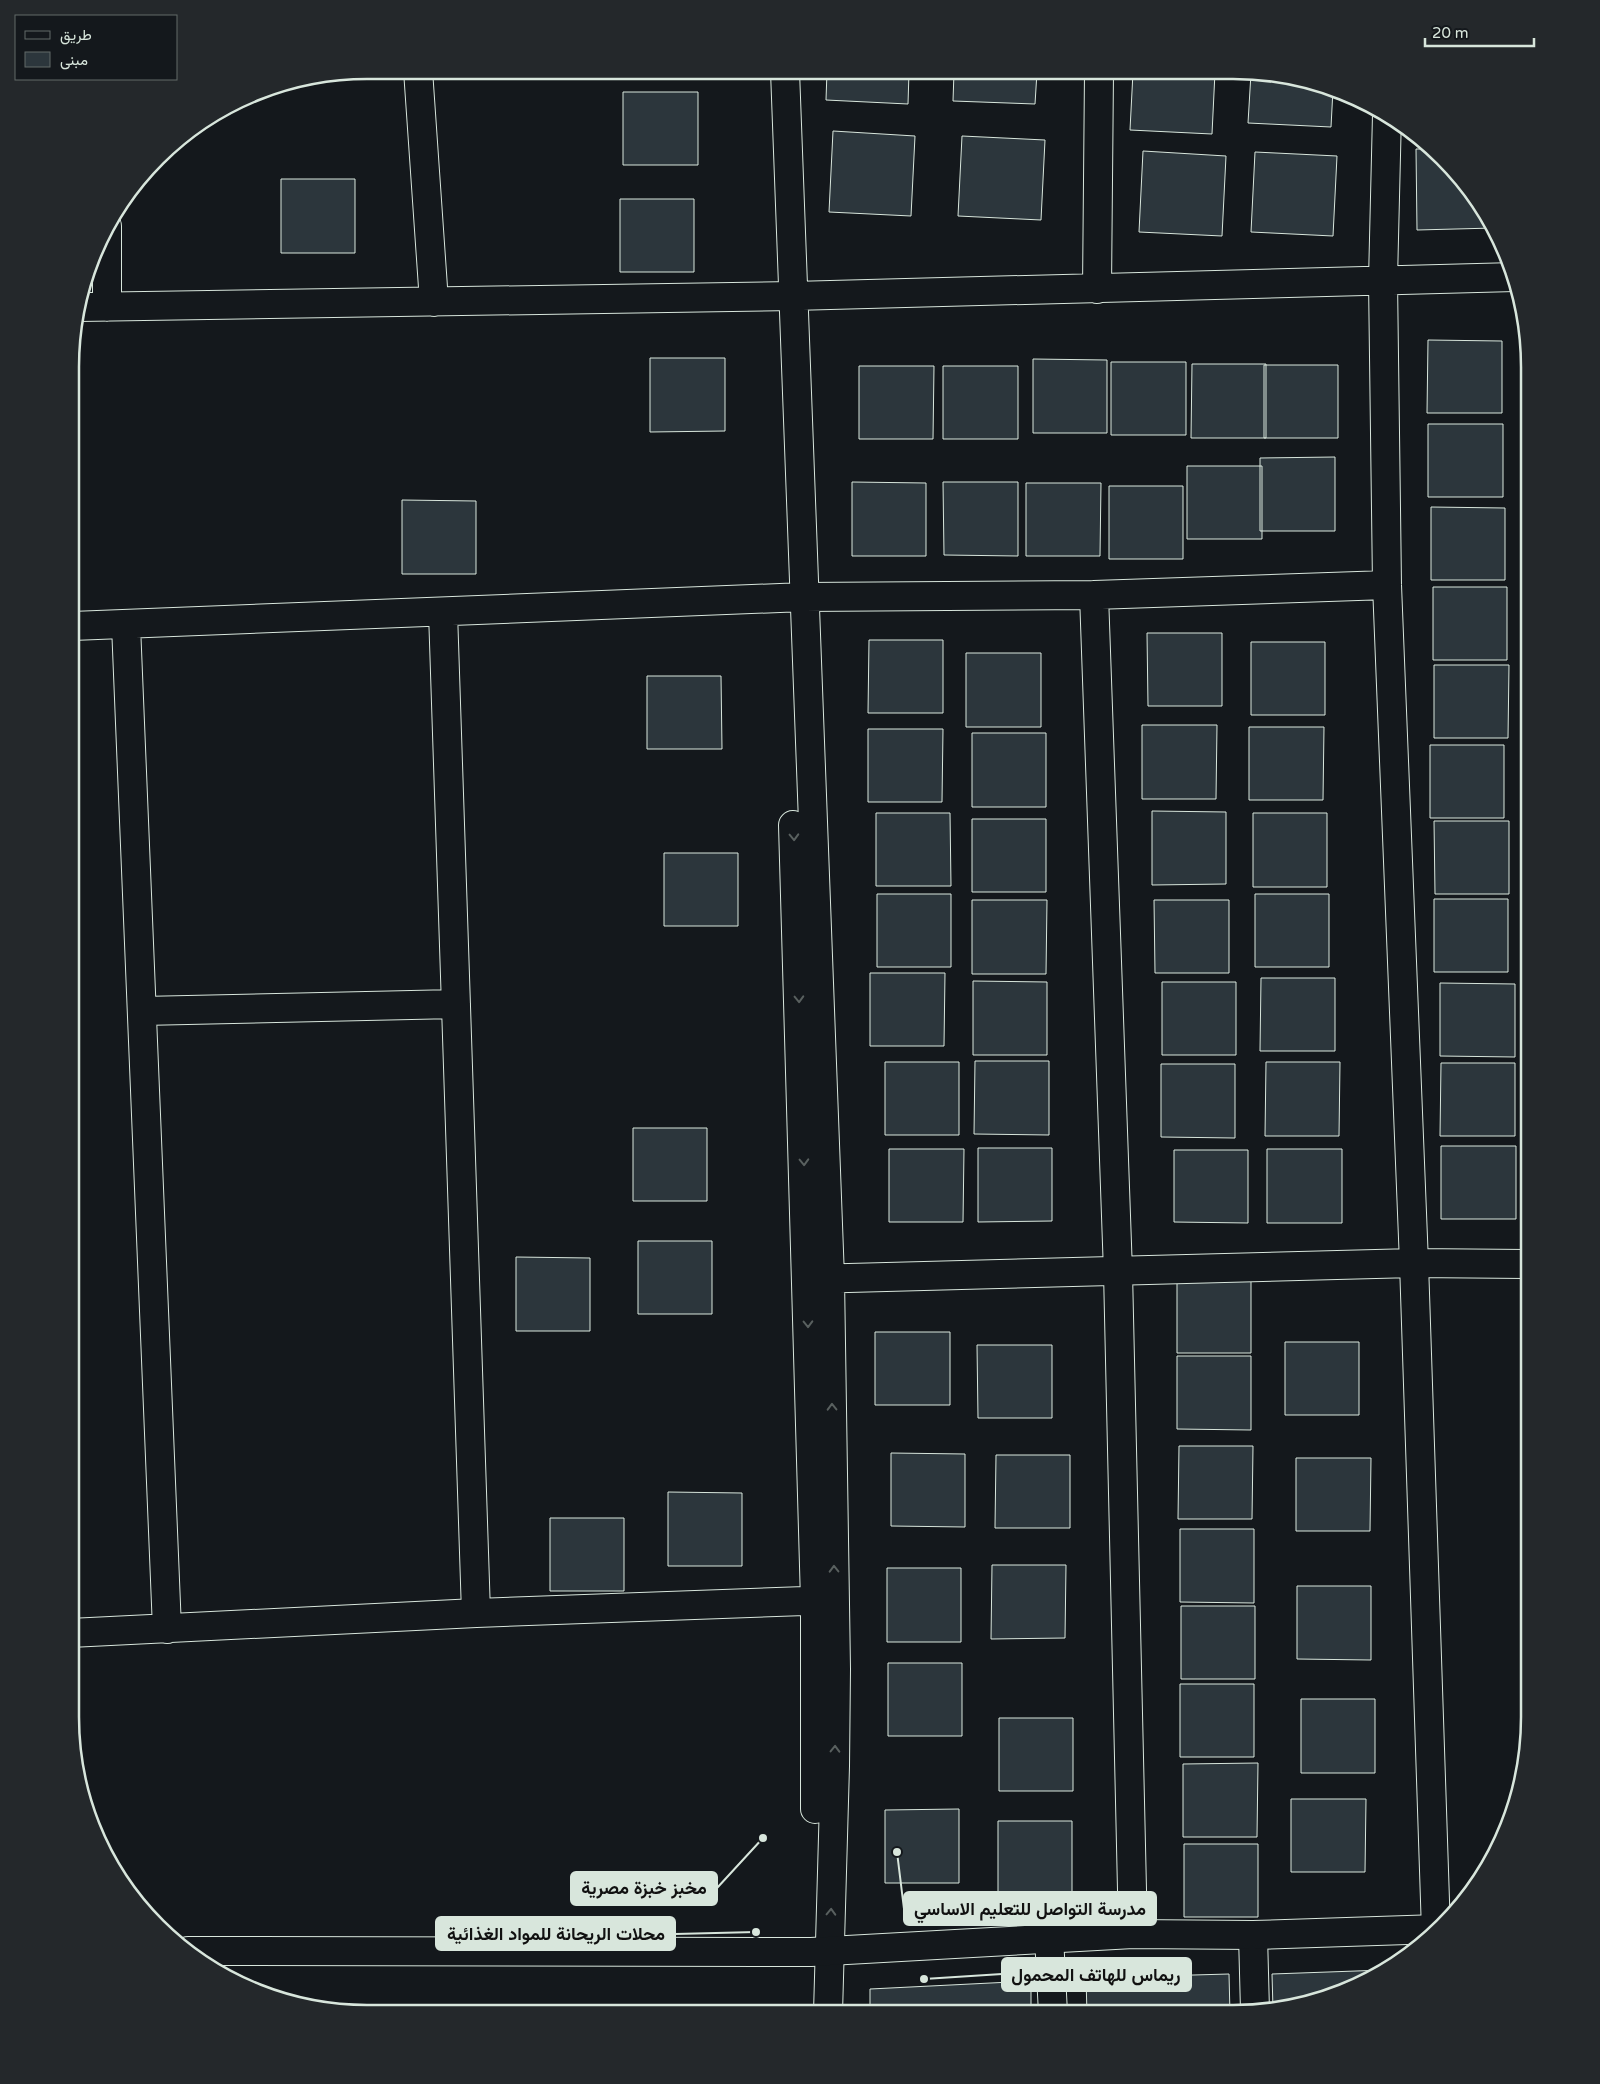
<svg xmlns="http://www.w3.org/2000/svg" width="1600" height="2084" viewBox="0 0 1600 2084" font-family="'Varela Round',Vazirmatn,sans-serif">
<rect width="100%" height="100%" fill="#14181c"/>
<path fill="#2c363c" stroke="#d8e6dc" d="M463,70H537V72H463Z
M827,71L909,72L908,104L826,100Z
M954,72H1037L1035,104L953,101Z
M1133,72H1215L1212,134L1130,130Z
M1251,73H1272L1333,89L1331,127L1248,123Z
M623,92H698V165H623Z
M833,131L915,136L911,216L829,212Z
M962,136L1045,140L1041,220L958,216Z
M1416,149H1431L1456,171L1494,228L1417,230Z
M1143,151L1226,156L1222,236L1139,232Z
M1255,152L1337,156L1333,236L1251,232Z
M281,179H355V253H281Z
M620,199H694V272H620Z
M1428,340L1502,341V413H1427Z
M650,358H725V431L650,432Z
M1033,359L1107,360V433H1033Z
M1111,362H1186V435H1111Z
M1192,364H1266V438H1191Z
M1264,365H1338V438H1264Z
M859,366H934L933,439H859Z
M943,366H1018V439H943Z
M1428,424H1503V497H1428Z
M1335,457V531H1260V458Z
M1187,466H1262V539H1187Z
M852,482L926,483V556H852Z
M943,482H1018V556L944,555Z
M1026,483H1101L1100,556H1026Z
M1109,486H1183V559H1109Z
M402,500L476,501V574H402Z
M1431,507L1505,508V580H1431Z
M1433,587H1507V660H1433Z
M1147,633H1222V706H1148Z
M869,640H943V713H868Z
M1251,642H1325V715H1251Z
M966,653H1041V727H966Z
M1434,665H1509L1508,738H1434Z
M647,676H721L722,749H647Z
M1142,725H1217L1216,799H1142Z
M1249,727H1324L1323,800H1249Z
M868,729H943L942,802H868Z
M972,733H1046V807H972Z
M1430,745H1504V818H1430Z
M1152,811L1226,812V884L1152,885Z
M876,813H950L951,886H876Z
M1253,813H1327V887H1253Z
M972,819H1046V892H972Z
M1434,821H1509V894H1435Z
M664,853H738V926H664Z
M877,894H951V967H877Z
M1255,894H1329V967H1255Z
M1434,899H1508V972H1434Z
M972,900H1047L1046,974H972Z
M1154,900H1229V973H1155Z
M870,973H945L944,1046H870Z
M1261,978H1335V1051H1260Z
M973,981L1047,982V1055H973Z
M1162,982H1236V1055H1162Z
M1440,983L1515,984V1057L1440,1056Z
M975,1061H1049V1135L974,1134Z
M885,1062H959V1135H885Z
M1266,1062H1340L1339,1136H1265Z
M1441,1063H1515V1136H1440Z
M1161,1064H1235V1138L1161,1137Z
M633,1128H707V1201H633Z
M1441,1146H1516V1219H1441Z
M978,1148H1052V1221L978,1222Z
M889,1149H964L963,1222H889Z
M1267,1149H1342V1223H1267Z
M1174,1150H1248V1223L1174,1222Z
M638,1241H712V1314H638Z
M516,1257L590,1258V1331H516Z
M1177,1279L1251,1280V1353H1177Z
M875,1332H950V1405H875Z
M1285,1342H1359V1415H1285Z
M977,1345H1052V1418H978Z
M1177,1356H1251V1430L1177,1429Z
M1179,1446H1253L1252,1519H1178Z
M891,1453L965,1454V1527L891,1526Z
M996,1455H1070V1528H995Z
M1296,1458H1371L1370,1531H1296Z
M668,1492L742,1493V1566H668Z
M550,1518H624V1591H550Z
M1180,1529H1254V1603L1180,1602Z
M992,1565H1066L1065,1638L991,1639Z
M887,1568H961V1642H887Z
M1297,1586H1371V1660L1297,1659Z
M1181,1606H1255V1679H1181Z
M888,1663H962V1736H888Z
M1180,1684H1254V1757H1180Z
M1301,1699H1375V1773H1301Z
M999,1718H1073V1791H999Z
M1258,1763L1257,1837H1183V1764Z
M1291,1799H1366L1365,1872H1291Z
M959,1809V1883H885V1810Z
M998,1821H1072V1894H998Z
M1184,1844H1258V1917H1184Z
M1384,1970L1364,1983L1309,2004L1273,2009L1272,1974Z
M1229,1974L1230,2014H1087L1086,1978Z
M1031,1981V2013H870V1989Z"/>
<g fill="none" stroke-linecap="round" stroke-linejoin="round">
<defs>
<path id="minor" d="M418,70L434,302
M785,71L830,1278L836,1669L835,1766L828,2013
M1387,114L1383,280L1387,585L1414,1263L1436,1931
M1097,289L1099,72
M80,307L793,296L1515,277
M107,307V226
M1094,595L1118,1272L1133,1934
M443,612L476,1613
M126,625L167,1629
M72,626L804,597L1094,595L1387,585
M793,825L815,1601V1809
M142,1011L456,1004
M811,1279L1414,1263L1530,1264
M70,1633L476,1613L833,1600
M1253,1935L1255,2011
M1049,1937L1053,2013"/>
<path id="tertiary" d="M188,1951L811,1952L1133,1934L1253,1935L1438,1929"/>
</defs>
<use href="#minor" stroke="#d8e6dc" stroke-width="30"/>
<use href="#tertiary" stroke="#d8e6dc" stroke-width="30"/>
<use href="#minor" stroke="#14181c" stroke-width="28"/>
<use href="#tertiary" stroke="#14181c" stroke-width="28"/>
</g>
<defs><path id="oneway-chevron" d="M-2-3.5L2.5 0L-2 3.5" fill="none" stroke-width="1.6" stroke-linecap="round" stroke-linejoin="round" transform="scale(1.25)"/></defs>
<g stroke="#59605f">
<use href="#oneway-chevron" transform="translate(794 837) rotate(88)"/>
<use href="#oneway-chevron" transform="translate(799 999) rotate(88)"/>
<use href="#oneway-chevron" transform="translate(804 1162) rotate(88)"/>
<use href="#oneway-chevron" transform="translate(808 1324) rotate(89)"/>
<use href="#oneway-chevron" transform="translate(832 1407) rotate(-91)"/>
<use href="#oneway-chevron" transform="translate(834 1569) rotate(-91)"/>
<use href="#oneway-chevron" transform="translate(835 1749) rotate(-89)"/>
<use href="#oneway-chevron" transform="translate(831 1912) rotate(-88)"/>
</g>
<path d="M0 0H1600V2084H0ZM367 79H1233A288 288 0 0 1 1521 367V1717A288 288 0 0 1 1233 2005H367A288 288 0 0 1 79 1717V367A288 288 0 0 1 367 79Z" fill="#24282b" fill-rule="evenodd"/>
<path fill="none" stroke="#d8e6dc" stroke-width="2.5" d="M367 79H1233A288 288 0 0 1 1521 367V1717A288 288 0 0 1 1233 2005H367A288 288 0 0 1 79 1717V367A288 288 0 0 1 367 79Z"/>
<path fill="none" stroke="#d8e6dc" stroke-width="2" d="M763 1838L717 1888M897 1852L904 1909M756 1932L675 1934M924 1979L1002 1974"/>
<g fill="#d8e6dc" stroke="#14181c" stroke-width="2">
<circle cx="763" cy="1838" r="5"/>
<circle cx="897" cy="1852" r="5"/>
<circle cx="756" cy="1932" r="5"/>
<circle cx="924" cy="1979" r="5"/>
</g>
<g fill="#d8e6dc" stroke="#d8e6dc" stroke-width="2">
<rect x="571" y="1872" width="146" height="33" rx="5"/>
<rect x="904" y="1892" width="252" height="33" rx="5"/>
<rect x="436" y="1917" width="239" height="33" rx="5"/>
<rect x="1002" y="1958" width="189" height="33" rx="5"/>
</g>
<g font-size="18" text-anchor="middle" font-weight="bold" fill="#111">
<text x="644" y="1894">مخبز خبزة مصرية</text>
<text x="1030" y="1915">مدرسة التواصل للتعليم الاساسي</text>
<text x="556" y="1940">محلات الريحانة للمواد الغذائية</text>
<text x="1096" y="1981">ريماس للهاتف المحمول</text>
</g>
<rect x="15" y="15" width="162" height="65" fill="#14181c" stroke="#626a69"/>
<rect x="25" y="31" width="25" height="8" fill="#14181c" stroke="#626a69"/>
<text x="60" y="40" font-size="15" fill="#d8e6dc">طريق</text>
<rect x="25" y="52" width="25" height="15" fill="#2c363c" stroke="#626a69"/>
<text x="60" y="65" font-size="15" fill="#d8e6dc">مبنى</text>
<path d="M1425 38v8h109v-8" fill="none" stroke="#d8e6dc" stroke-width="2.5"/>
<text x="1432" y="38" font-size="15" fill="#d8e6dc" stroke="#14181c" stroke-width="4" paint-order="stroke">20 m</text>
</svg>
